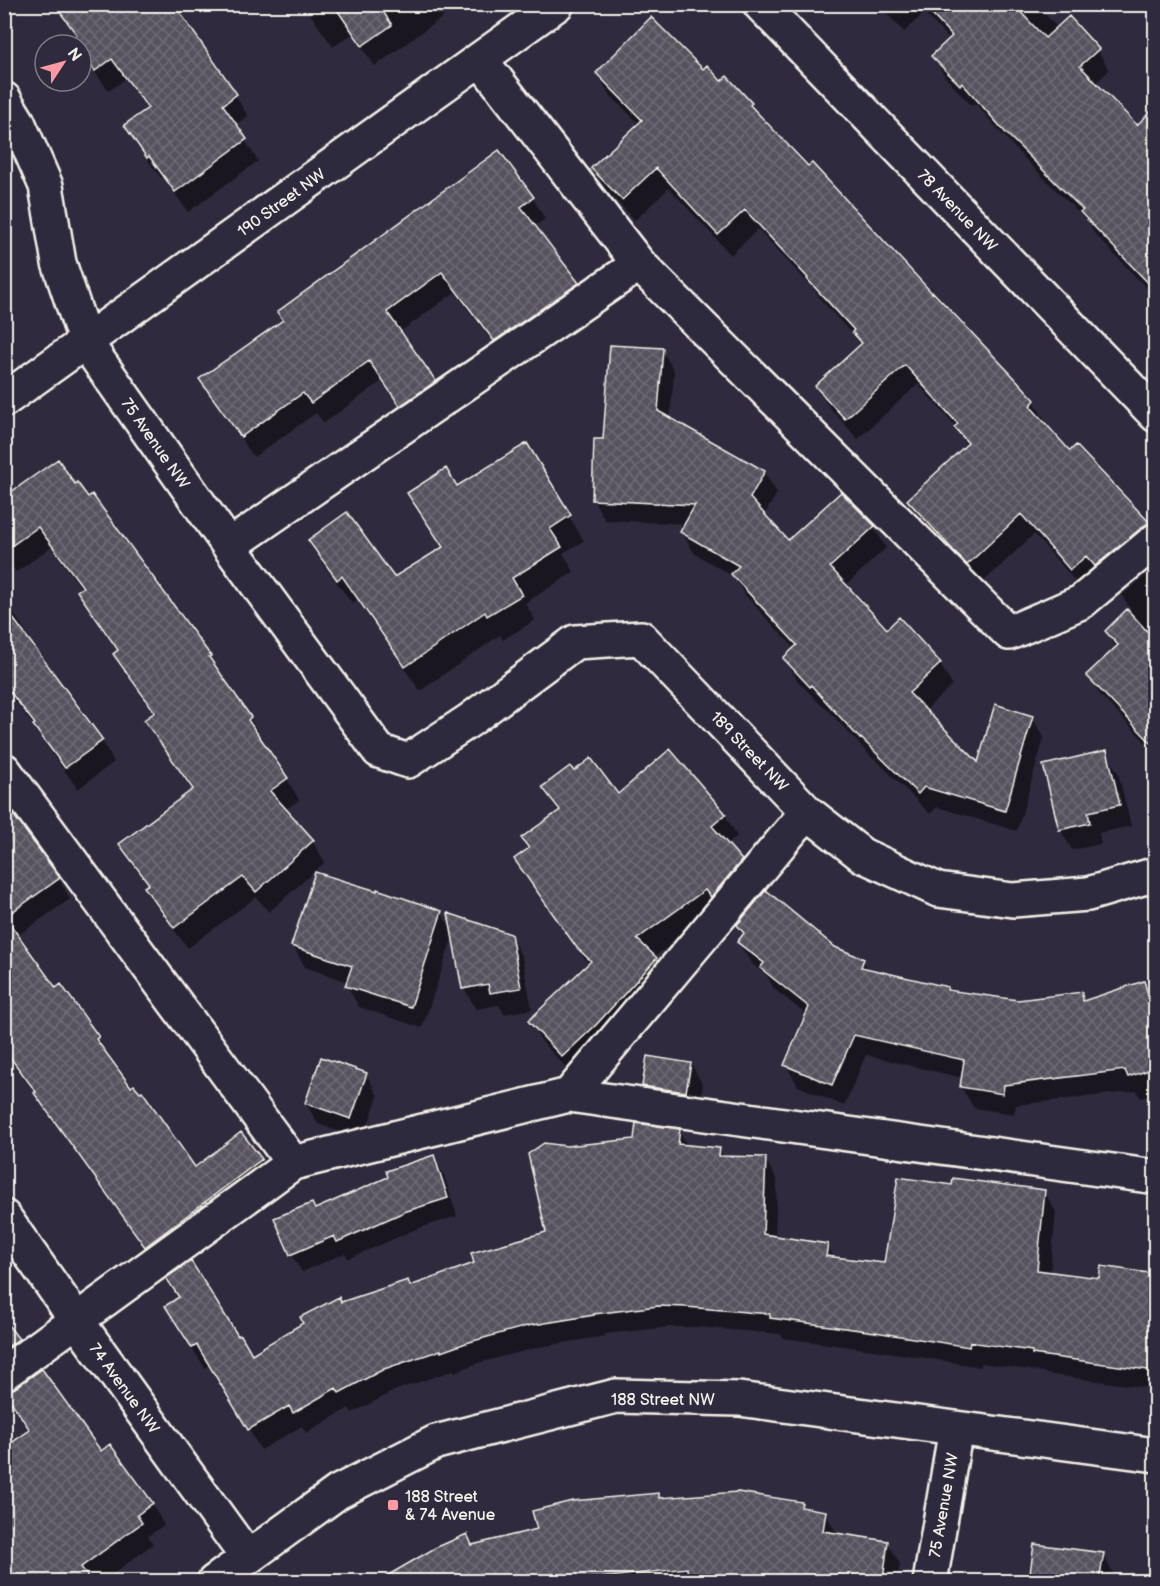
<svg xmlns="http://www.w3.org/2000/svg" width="1160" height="1586" viewBox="0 0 1160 1586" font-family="'Balsamiq Sans',sans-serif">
<defs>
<pattern id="building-cross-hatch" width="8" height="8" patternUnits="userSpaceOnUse" patternTransform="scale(1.5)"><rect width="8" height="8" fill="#56525f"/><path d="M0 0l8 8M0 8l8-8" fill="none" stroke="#6f6b76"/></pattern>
</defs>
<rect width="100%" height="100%" fill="#2f2a3d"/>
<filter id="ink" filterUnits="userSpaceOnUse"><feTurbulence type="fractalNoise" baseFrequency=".0167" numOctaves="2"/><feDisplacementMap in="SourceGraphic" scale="12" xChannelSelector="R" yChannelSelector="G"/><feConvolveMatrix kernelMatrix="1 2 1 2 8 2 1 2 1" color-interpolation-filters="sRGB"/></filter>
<g filter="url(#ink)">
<path fill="#0007" d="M54,4H172L235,95L248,116L235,125L258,161L188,212L163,177L161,178L138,147L126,126L148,110L125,79L109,91L86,60L81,52V45H77V37Z
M303,4H461L375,66L352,34L333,47Z
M878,4H1035L1058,28L1097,49L1109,70L1095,84L1137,127L1143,122L1156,134V298L1094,233L1088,222L1019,153L975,103L972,106L945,77L933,56L950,40L924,13L904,32Z
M703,71L751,104L757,114L1034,401L1046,422L1044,424L1070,453L1076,447L1149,524L1156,535L1083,590L1034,534L980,585L921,521L909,500L967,447L956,427L918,384L858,439L829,407L817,387L862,345L821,300L816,292L758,229L731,255L669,188L635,220L605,189L593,168L639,124L609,94L597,73Z
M499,152L533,198L545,219L534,227L578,283L590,304L507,361L455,292L400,332L435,382L447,403L413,426L382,381L324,423L316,413L254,457L214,401L201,380L284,321Z
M662,350L674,371L670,420L764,472L777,493L764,516L788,542L874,527L886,548L845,586L887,631L940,664L952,685L925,711L978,764L1032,717L1044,738L1017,831L937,807L930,814L874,758L873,759L824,706L823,707L797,680L785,658L795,649L745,595L734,577L694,553L682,532L686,524L605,520L593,499L605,441Z
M526,445L584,541L563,553L574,572L525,603L535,620L503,640L500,635L420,691L357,600L352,603L324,565L310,540L394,579L444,549L409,493L457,488Z
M75,486L210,656L222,678L250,718L262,739L260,740L287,779L299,800L285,810L312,841L325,862L269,912L256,897L188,948L158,909L146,888L149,886L133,865L121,844L193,791L158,741L146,720L155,714L127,675L115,654L118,652L91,613L79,592L82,589L51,547L16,572L4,555V498Z
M1156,567V753L1100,695L1088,675L1116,648L1106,631L1130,609L1122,595Z
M4,601L22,625L34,646L33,647L102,741L114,762L78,789L47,747L40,734L4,687Z
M1106,752L1118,773L1131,826L1099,833L1101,844L1072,850L1060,829Z
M574,774L618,796L725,815L737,836L727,845L741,861L753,882L718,910L654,957L668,981L575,1077L542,1042L530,1021L589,965L528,880L516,859L529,850L523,838L559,812L544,787Z
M4,804L38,853L59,879L70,899L17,936L56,990L61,986L98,1038L110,1057L108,1058L195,1169L260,1160L272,1180L158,1266L47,1113L36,1094L4,1052Z
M441,912L453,932L510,935L522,957L532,1009L504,1014L499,1005L476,1009L464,988L454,933L422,1028L359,1007L347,986L348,982L305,967L293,946Z
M738,925L834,948L863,961L869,970L947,988L949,992L1018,1002L1082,993L1086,1002L1143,983L1147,990L1156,986V1093L1141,1098L1137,1091L1016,1105L1014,1114L974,1108L961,1087L963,1078L866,1055L844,1106L798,1086L786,1065L807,1015L774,989L767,976L751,963L738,942L744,935Z
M691,1064L703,1085L698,1113L656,1107L643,1086Z
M366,1074L378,1096L363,1140L318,1124L306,1103Z
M679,1131L688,1147L719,1149L724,1158L765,1159L777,1180L775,1238L827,1245L834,1258L885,1265L953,1187L1044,1191L1056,1212L1050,1273L1100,1280L1153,1275L1156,1260V1389L1046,1374L1044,1372L981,1363V1367L888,1352L783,1338L781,1334L698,1327H671L605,1334V1336L539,1347L478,1363L455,1372L454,1370L396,1390L352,1413L349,1408L306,1433L302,1426L261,1450L210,1364L205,1368L179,1327L180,1299L168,1279L238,1338L251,1356L341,1304L408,1282L411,1287L476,1264L548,1233L566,1148L635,1140Z
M434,1157L444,1175L457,1216L414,1230L348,1259L345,1253L302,1272L291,1254L276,1219L315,1211Z
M4,1322L18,1340L30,1361L4,1379Z
M6,1392L100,1453L152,1504L164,1525L148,1536L153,1544L102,1582H4V1450L31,1431Z
M658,1495L661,1500L801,1503L804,1509L825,1512L837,1534L888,1543L900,1564L897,1582H381L436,1549L473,1547L538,1530Z
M1036,1545L1103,1555L1118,1582H1031Z"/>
<path fill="url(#building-cross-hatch)" stroke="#f4f1e8" stroke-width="1.5" d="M54,4H174L237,94L223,105L247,139L175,192L149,156L147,158L124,125L148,108L112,59L95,71L81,51V45H76L72,39L77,35Z
M333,4H378L392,25L362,46Z
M922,4H1013L1045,38L1069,16L1099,49L1080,66L1137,125L1155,107V290L1080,212L1083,210L1005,132L962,83L960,85L931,56L952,36Z
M651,17L703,69L707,65L721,81L727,76L752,103L750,105L808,166L812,163L932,293L933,292L1012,375L1035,400L1030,406L1070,451L1076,445L1150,523L1144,526L1095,566L1086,556L1070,570L1021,514L967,565L907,500L968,443L954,427L958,424L905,365L845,419L815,386L862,343L852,332L854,330L807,279L808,278L745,210L718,235L656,168L622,200L591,168L642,120L596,73Z
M499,150L534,197L521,207L579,283L494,341L442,272L387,312L436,381L400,406L369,361L311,403L303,393L241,437L199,379L283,320L277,312Z
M610,345L663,348L658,411L765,471L750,498L788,540L841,492L875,526L830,567L887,629L899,617L941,663L909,693L978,762L995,704L1033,716L1005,811L924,787L918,794L861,738L860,739L811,685L810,687L783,658L797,645L731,574L739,566L680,532L695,505L592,500L594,439H603Z
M527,443L571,515L550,529L562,547L512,578L522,595L487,616L485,612L405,667L342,576L337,580L308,540L347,512L394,577L443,547L407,493L446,468L457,486Z
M58,459L75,484L77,482L88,497L92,494L211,656L209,657L251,717L248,720L288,778L270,791L314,840L256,892L243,877L174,928L144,887L149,884L119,844L193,789L144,720L155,712L113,654L118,650L77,591L83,587L38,527L4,551V497Z
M4,606L103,740L65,768L33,725L35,724L4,684Z
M1127,609L1155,640V747L1086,675L1118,645L1105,631Z
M670,749L726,814L712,826L742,860L711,897L705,890L637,939L657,958L596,1025L562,1057L528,1021L591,961L577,948L514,859L529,848L521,838L560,810L542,787L570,766L574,771L591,758L618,794Z
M1107,750L1120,805L1088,812L1090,823L1059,830L1043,765Z
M4,802L60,878L5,917L56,988L61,984L99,1037L96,1039L131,1087L134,1085L140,1092L142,1091L195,1167L241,1132L262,1159L145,1247L34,1093L36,1092L4,1049Z
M315,872L377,891V889L442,911L411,1007L345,986L352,966L291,946Z
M766,890L835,947L864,959L861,967L948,987L947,990L1018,1000L1082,992L1083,1001L1144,981L1155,1016V1068L1128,1077L1125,1070L1004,1085L1003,1094L960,1087L964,1060L854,1035L832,1085L784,1065L809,1007L760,968L764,963L737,942L744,933L737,925Z
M448,913L511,934L521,988L490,993L488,984L462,989Z
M647,1056L691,1063L686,1092L642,1086Z
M321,1057L367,1073L351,1119L305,1103Z
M636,1123L680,1129L678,1144L720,1148L719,1156L766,1157L763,1234L828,1244L826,1256L884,1263L898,1177L952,1185L953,1178L1045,1190L1037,1270L1099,1278L1101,1266L1155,1274V1371L1032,1354V1351L970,1342L969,1347L875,1332L770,1318V1314L686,1307L658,1306L594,1314V1315L527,1326L466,1343L441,1352V1350L384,1369L339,1393L336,1388L293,1413L289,1406L248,1430L197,1345L192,1348L165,1306L179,1297L166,1278L191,1261L238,1336L241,1335L252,1354L303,1323L300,1317L339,1297L341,1302L408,1280L410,1286L474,1263L471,1253L546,1232L528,1154L544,1143L566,1146L634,1139Z
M434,1155L448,1198L404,1212L337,1242L334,1236L290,1255L274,1218L312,1203L315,1209L388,1177L386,1171Z
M4,1320L19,1339L4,1349Z
M42,1369L101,1451L110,1444L153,1503L137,1515L142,1523L81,1567L91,1581H4V1448L30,1430L4,1391L15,1388Z
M738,1492L802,1502L801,1507L826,1511L823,1531L888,1541L883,1581H688L687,1568L592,1579L593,1581H378L435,1548L467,1534L472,1545L537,1529L532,1511L572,1501L659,1493V1498Z
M1034,1544L1104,1553L1099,1581H1029Z"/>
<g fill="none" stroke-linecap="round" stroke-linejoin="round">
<defs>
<path id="minor" d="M760,4L1156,415
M480,59L639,264L1009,633L1081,602L1156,540
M4,99L18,122L46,186L59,263L86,343L229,546L379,751L408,761L470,720L575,642L641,638L807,812L862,855L938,890L1013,900L1088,894L1156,874
M4,400L557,4
M229,546L639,264
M4,770L293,1163
M569,1095L807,812
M4,1217L77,1321L247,1557
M4,1373L293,1163L569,1095L1156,1177
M214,1582L338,1492L436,1442L616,1396L739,1399L1156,1455
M930,1582L956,1428"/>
</defs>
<use href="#minor" stroke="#f4f1e8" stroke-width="38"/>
<use href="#minor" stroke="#2f2a3d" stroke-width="33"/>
</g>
</g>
<rect fill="#ff9aa2" stroke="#2f2a3d" stroke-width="2" x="387" y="1499" width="12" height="12" rx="3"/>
<g text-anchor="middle" stroke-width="6" stroke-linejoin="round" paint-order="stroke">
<g font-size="16" fill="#f4f1e8" stroke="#2f2a3d">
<text transform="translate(281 202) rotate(-36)" y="6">190 Street NW</text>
<text transform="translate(958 210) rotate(46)" y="6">78 Avenue NW</text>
<text transform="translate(156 443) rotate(55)" y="6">75 Avenue NW</text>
<text transform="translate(750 751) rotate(46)" y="6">189 Street NW</text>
<text transform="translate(125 1388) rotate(54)" y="6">74 Avenue NW</text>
<text x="663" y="1405">188 Street NW</text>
<text transform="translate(943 1505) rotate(-80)" y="6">75 Avenue NW</text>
</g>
<g font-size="16" fill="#f4f1e8" stroke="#2f2a3d" text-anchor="start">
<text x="405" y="1502">188 Street<tspan x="405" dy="18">&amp; 74 Avenue</tspan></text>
</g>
</g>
<rect width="1160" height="1586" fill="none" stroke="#2f2a3d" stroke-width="24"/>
<rect x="12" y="12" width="1136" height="1562" fill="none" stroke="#f4f1e8" stroke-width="2" filter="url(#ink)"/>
<g transform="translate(63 63) rotate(54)"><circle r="28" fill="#2f2a3d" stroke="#7e7a81" stroke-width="1.5"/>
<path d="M0-4.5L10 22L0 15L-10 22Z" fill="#ff9aa2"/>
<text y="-9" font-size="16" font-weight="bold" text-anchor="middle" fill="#f4f1e8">N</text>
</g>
</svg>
